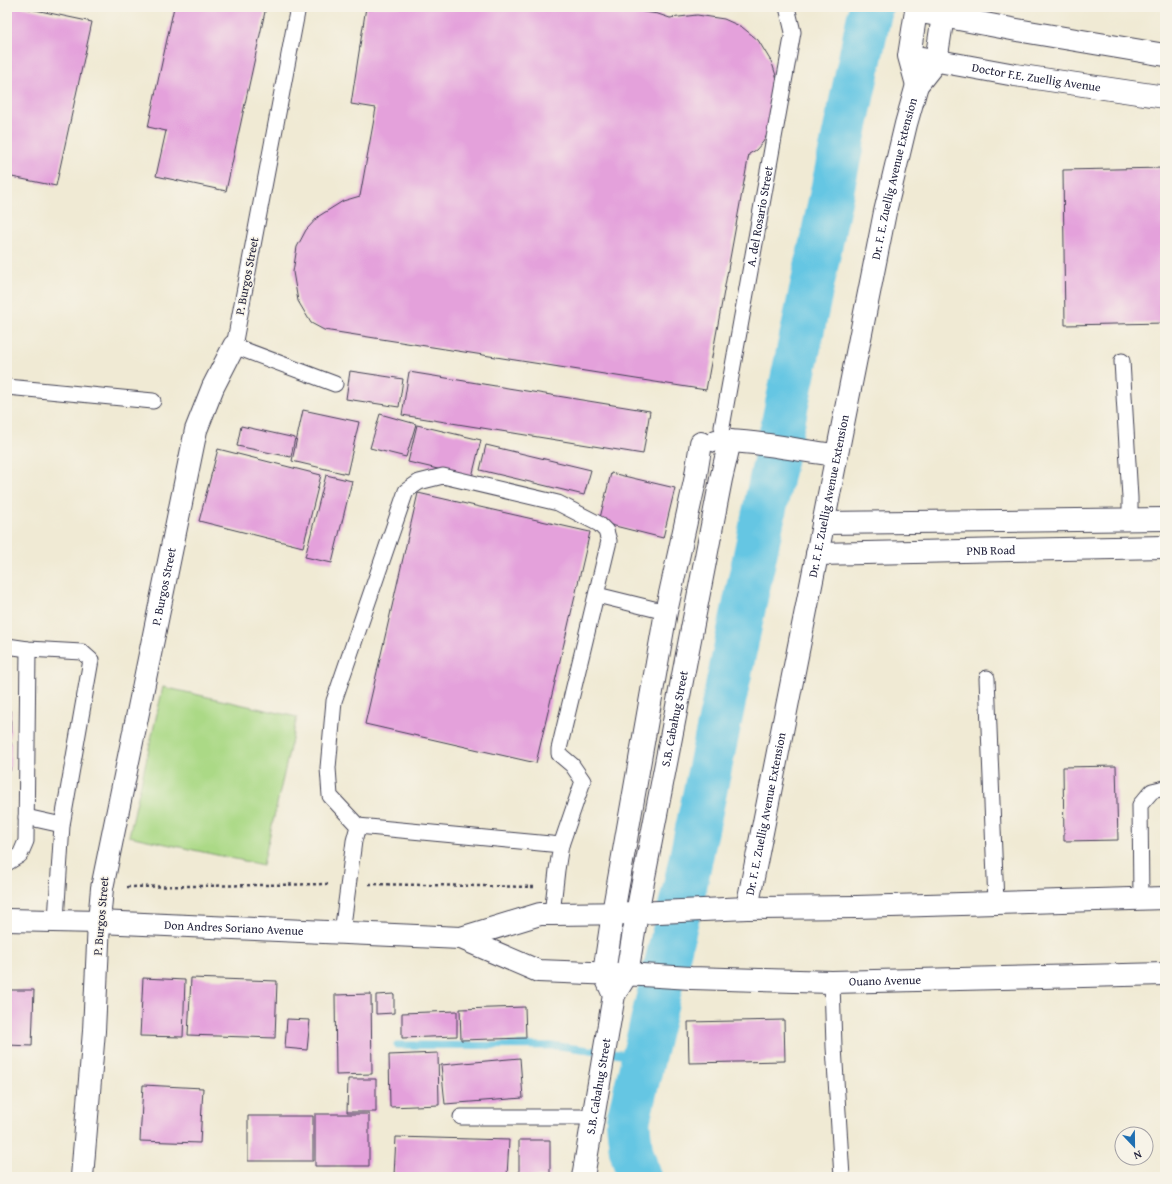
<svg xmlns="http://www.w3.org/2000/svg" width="1172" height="1184" viewBox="0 0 1172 1184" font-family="'Gentium Book Plus',serif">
<rect width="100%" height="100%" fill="#f7f3e8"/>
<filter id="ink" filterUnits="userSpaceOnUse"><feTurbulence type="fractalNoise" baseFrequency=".025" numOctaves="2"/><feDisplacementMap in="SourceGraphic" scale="8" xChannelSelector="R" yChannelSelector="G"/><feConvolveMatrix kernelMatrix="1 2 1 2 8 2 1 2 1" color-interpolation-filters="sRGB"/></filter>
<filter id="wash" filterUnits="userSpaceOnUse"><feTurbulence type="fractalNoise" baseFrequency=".012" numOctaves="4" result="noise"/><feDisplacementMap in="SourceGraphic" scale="16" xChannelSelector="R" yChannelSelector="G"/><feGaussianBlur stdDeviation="0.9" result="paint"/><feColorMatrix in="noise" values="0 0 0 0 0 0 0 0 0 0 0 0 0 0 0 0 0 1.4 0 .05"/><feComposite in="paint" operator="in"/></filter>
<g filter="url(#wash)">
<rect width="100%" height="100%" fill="#f0ead4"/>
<path fill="#abd986" stroke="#667e60" d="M163,687L297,717L263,865L129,836Z"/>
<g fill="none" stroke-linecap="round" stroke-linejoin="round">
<path stroke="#65c6e3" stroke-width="7" d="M397,1045L558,1046L644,1057"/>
<path stroke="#65c6e3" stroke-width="44" d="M639,1177L631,1150L628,1121L685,886L871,7"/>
</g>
<g id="blocks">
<path fill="#e4a1db" d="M7,7H21L92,22L56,186L7,176Z
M174,7H266L226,191L156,176L166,131L148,127Z
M366,7H611L658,14L670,18L697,15L724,19L742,27L758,40L772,63L778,82L771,128L763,142L756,150L749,154L706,390L324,330L311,323L298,301L293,272L297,247L306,230L319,216L343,201L360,196L376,108L351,104Z
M1165,168V323L1065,325L1063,170Z
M350,371L403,379L399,407L346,399Z
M409,372L650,411L643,454L402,415Z
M303,410L359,422L347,474L292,461Z
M380,414L416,424L406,457L370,448Z
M417,425L481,440L472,477L408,462Z
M241,426L295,438L291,457L237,446Z
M486,445L591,470L584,495L480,470Z
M218,449L321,475L303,547L199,521Z
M611,473L675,488L663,538L599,522Z
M326,475L352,481L332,563L305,557Z
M418,493L590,532L536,763L365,724Z
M7,679H9V706H7Z
M7,711H11L10,738H7Z
M7,742H11L10,771H7Z
M1116,766L1118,840L1064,841L1063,767Z
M143,978L185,980L183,1037L140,1036Z
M191,978L277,981L275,1038L188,1035Z
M7,990H34L32,1046L7,1045Z
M371,994L372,1074L336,1075L335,995Z
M394,994V1013L376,1014V995Z
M525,1007L526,1038L461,1040L460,1009Z
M457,1011V1036L402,1038V1013Z
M287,1019L310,1020L307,1050L285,1048Z
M784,1020L785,1061L689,1063L688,1022Z
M438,1053L439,1105L390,1107L389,1055Z
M520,1058L523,1098L445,1104L441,1065Z
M348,1079H376V1112H347Z
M143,1085L203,1088L200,1143L140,1141Z
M315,1114H369V1166H315Z
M248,1116H313V1161H248Z
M396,1137L509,1140L507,1177L394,1175Z
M519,1140H550V1177H519Z"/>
</g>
</g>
<g filter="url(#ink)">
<use href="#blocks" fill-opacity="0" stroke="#414052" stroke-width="1"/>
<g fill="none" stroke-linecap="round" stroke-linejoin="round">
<defs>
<g id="lane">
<path d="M298,7L234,346L335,384"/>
<path d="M1122,361L1130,498V519"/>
<path d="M7,387L153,401"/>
<path id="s1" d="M722,427L793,32L787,7"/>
<path d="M597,595L666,612"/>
<path d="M7,646L28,649L82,652L91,660L62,825L56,920"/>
<path d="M987,678L996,903"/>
<path d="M26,817L62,825"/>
<path d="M358,826L561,845"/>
<path d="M7,863L20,855L26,841L28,649"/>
<path d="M1141,898L1140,805L1152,791L1165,788"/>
<path d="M342,933L354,841L358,826L330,796L328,768L334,701L406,491L419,482L443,476L558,503L599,524L606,531L609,541L559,749V754L572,765L583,781L561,845L557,870L552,914"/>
<path d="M832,982L834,1047L842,1177"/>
<path d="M461,1117H594"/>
</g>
<g id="street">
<path d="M716,441C757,440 797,451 837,455"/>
<path d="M823,523L1165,519"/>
<path id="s2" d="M817,554L1165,547"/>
<path d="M613,913L666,612L695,481L701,443"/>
<path id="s3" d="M637,913L721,479L730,441"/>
<path id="s4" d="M99,922L102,888L196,430L213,387L234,346"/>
</g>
<g id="secondary">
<path id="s5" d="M922,58L1015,75L1165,97"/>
<path d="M917,85L909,56L916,11L1017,30L1165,55"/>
<path id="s6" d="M747,908L885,212L906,124L917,85L936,61L943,16"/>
<path d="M612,991L604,973L613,913"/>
<path d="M82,1177L94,1031L99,922"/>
<path id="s7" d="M583,1177L614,995L627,974L637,913"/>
</g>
<g id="highway">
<path id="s8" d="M7,920L99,922L461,938L540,914H552L637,913L747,908L856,907L1165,898"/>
<path id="s9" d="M461,938L538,971L642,975L691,978L832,982L1165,974"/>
</g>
</defs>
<use href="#lane" stroke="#414052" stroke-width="17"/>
<use href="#street" stroke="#414052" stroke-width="24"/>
<use href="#secondary" stroke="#414052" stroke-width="24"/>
<use href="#highway" stroke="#414052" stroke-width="24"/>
<path stroke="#414052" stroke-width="2.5" stroke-dasharray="3 3" stroke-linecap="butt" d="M369,884L535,887
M127,887L328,884"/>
<use href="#lane" stroke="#fff" stroke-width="15"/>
<use href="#street" stroke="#fff" stroke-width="22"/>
<use href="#secondary" stroke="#fff" stroke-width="22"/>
<use href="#highway" stroke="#fff" stroke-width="22"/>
</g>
</g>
<g text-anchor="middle" stroke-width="3" stroke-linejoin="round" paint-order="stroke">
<g font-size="12" fill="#22223b" stroke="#f7f3e8">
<text dy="4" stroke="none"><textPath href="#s5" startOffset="116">Doctor F.E. Zuellig Avenue</textPath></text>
<text dy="4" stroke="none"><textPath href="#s6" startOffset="744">Dr. F. E. Zuellig Avenue Extension</textPath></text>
<text dy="4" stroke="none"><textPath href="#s1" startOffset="214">A. del Rosario Street</textPath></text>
<text transform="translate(247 276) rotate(-79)" y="4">P. Burgos Street</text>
<text dy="4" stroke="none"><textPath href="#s6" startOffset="420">Dr. F. E. Zuellig Avenue Extension</textPath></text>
<text dy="4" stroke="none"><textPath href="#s2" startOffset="174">PNB Road</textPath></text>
<text dy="4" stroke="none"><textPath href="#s4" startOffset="342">P. Burgos Street</textPath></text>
<text dy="4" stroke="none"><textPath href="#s3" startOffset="198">S.B. Cabahug Street</textPath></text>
<text dy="4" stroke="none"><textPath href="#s6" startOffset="96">Dr. F. E. Zuellig Avenue Extension</textPath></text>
<text transform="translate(101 916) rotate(-85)" y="4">P. Burgos Street</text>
<text dy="4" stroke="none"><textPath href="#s8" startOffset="227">Don Andres Soriano Avenue</textPath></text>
<text dy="4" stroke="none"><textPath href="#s9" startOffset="431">Ouano Avenue</textPath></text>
<text dy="4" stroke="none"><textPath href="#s7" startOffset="92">S.B. Cabahug Street</textPath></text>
</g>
</g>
<rect width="1172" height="1184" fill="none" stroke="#f7f3e8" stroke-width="24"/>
<g transform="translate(1134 1146) rotate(158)"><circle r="19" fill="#f7f3e8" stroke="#a29fa3"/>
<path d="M0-3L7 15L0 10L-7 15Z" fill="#1f6fb2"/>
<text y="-6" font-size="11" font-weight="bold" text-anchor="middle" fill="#22223b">N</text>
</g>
</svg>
